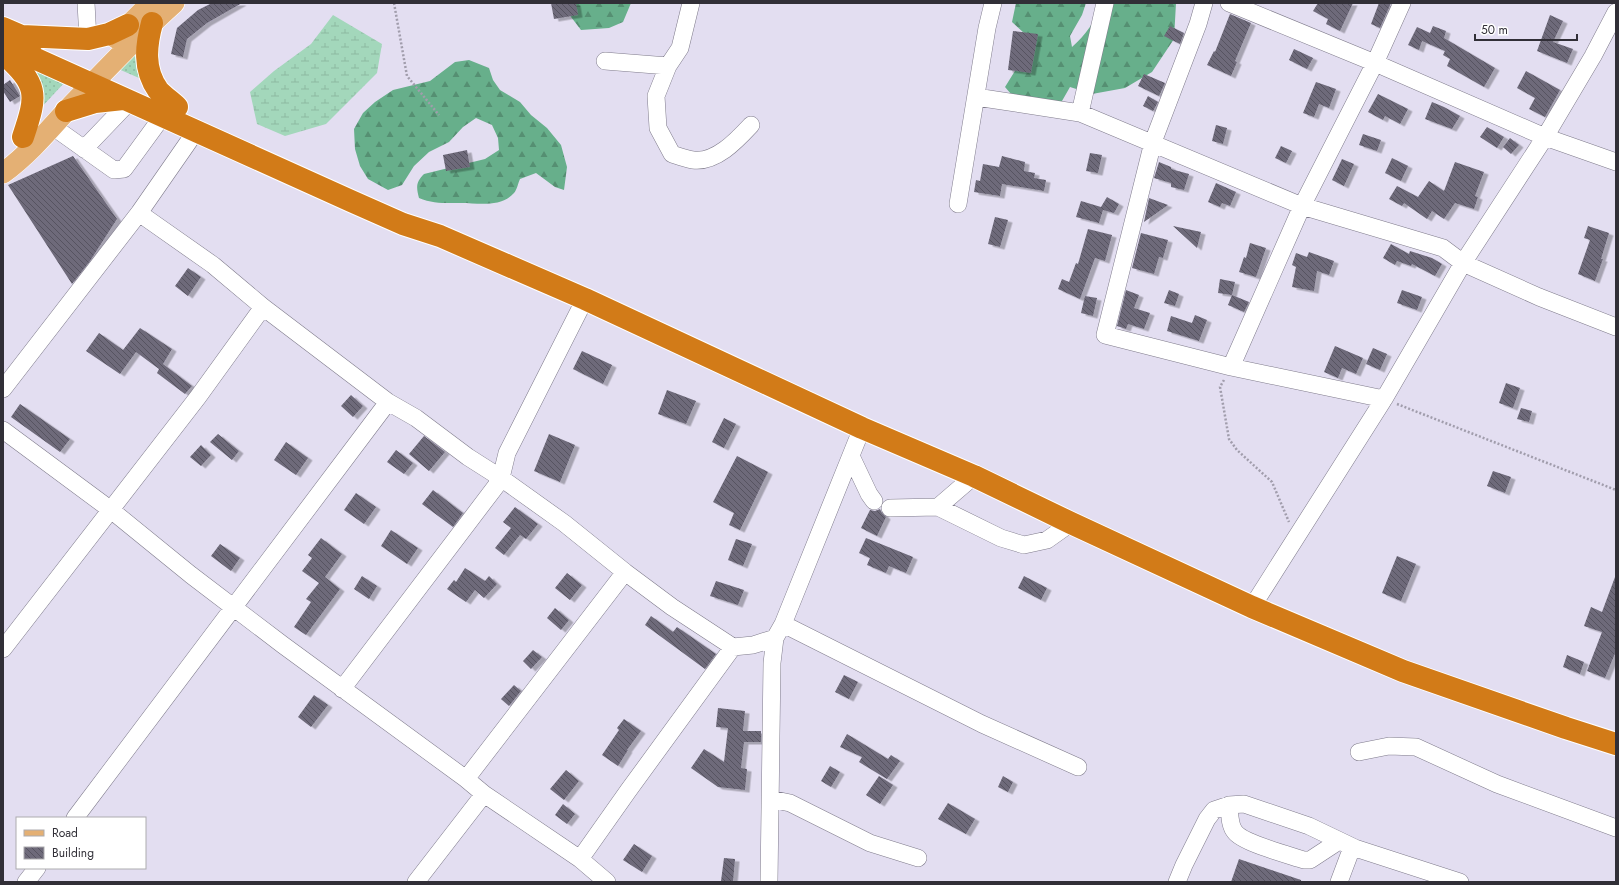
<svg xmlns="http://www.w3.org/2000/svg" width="1619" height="885" viewBox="0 0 1619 885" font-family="Jost,sans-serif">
<defs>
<pattern id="grass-dots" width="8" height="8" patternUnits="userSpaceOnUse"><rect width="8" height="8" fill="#a3d7bb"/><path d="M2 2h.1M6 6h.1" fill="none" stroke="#8db9a1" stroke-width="1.8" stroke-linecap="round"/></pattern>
<pattern id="forest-firs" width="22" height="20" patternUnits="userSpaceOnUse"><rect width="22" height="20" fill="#67af8b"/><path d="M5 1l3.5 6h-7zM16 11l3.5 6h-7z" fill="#558f72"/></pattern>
<pattern id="wetland-marsh" width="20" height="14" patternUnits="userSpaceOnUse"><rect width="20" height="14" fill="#a3d7bb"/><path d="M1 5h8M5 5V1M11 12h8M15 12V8" fill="none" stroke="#8db9a1"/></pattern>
<pattern id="building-back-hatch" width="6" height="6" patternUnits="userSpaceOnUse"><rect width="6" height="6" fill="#6e6a7a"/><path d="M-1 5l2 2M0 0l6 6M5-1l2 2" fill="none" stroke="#565360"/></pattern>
<filter id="shadow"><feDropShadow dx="4.5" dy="2.5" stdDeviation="0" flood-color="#0004"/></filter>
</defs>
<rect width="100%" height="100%" fill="#e3def1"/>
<path fill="url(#grass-dots)" d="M142,41L146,81L116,68Z
M29,65L65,82L38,111Z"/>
<path fill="url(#forest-firs)" d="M563,3H631L623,22L609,28L581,30L568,13Z
M1016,3H1086L1082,15L1070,36L1072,47C1085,36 1097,19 1101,3H1176L1174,39L1152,72L1125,88L1092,94L1070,87L1062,101L1047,105L1023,108L1005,87L1029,48L1024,33L1012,22Z
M469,60L489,68L493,80L500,90L520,102L531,115L547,128L561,145L567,167L564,190L555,187L536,173L520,179C518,183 517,190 514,193C501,208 478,203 461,203C446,203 433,204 419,198C416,187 416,182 424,174L485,159L499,150L498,138L492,125L476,118L463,127L449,142L429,152L414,166L402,185L388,190L368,179L360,166L355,149L354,129L363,113L375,102L393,90L430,81L455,62Z"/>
<path fill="url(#wetland-marsh)" d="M333,15L382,44L377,73L326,124L285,136L257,124L250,92L274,71L311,44Z"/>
<path fill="url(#building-back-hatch)" filter="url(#shadow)" d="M212,3H242L207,23L187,39L183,57L171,54L177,28L198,10Z
M551,3H576L578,15L554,19Z
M1318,3H1353L1340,31L1326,24L1328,19L1313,11Z
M1379,3H1391L1380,28L1371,24Z
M1230,14L1251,23L1235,61L1237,62L1231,76L1207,65L1214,51L1215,52Z
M1550,15L1563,21L1553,42L1573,49L1567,63L1537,51Z
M1170,26L1184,33L1180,44L1164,36Z
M1433,26L1446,31L1444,38L1495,68L1484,87L1447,66L1450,59L1443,55L1445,51L1422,41L1419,50L1408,45L1417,27L1430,33Z
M1013,31L1038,34L1031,73L1008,70Z
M1294,49L1313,58L1307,69L1289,60Z
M1526,71L1560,90L1545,117L1529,109L1535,98L1517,88Z
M1144,74L1165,83L1159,96L1138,86Z
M10,80L20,96L10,102L3,91V85Z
M1316,82L1336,89L1329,108L1319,104L1314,117L1303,113Z
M1378,94L1408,109L1400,124L1385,116L1383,120L1368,112Z
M1148,96L1158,102L1153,111L1143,106Z
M1432,102L1444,107L1460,116L1452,129L1425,119Z
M1216,125L1227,128L1223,144L1212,141Z
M1487,127L1504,137L1497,148L1480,137Z
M1363,134L1381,140L1377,151L1359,145Z
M1510,138L1519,145L1511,154L1503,147Z
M1281,146L1292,151L1286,163L1275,158Z
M467,150L470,167L446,171L443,155Z
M1090,153L1102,155L1098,173L1086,171Z
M73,156L117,219L90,261L72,284L8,185Z
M1002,156L1025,162L1024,171L1035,173L1034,178L1046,180L1044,191L1002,184L1000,196L974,192L976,180L980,181L983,164L999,167Z
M1392,158L1408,166L1401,181L1385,173Z
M1342,159L1354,164L1344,186L1332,180Z
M1159,162L1171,167V169L1189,174L1184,190L1171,187V183L1154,178Z
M1455,162L1484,172L1475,196L1478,197L1474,209L1455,203L1444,219L1432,211L1427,219L1404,203L1402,206L1389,199L1397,186L1418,197L1429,181L1444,191Z
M1216,183L1236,192L1230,206L1222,203L1220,207L1208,202Z
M1107,197L1119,204L1114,213L1103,210L1099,223L1076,217L1081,201L1101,207Z
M1149,198L1168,205L1144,222Z
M995,217L1008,220L1000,247L988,244Z
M1173,226L1201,232L1197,248Z
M1588,226L1609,233L1601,259H1603L1595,281L1578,274L1590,240L1584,238Z
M1088,229L1112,235L1105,261L1095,258L1080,299L1058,289L1062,279L1069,282L1076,263L1078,264Z
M1141,233L1168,240L1163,258L1159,257L1154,274L1132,268Z
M1250,243L1266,248L1256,277L1239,272L1244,257L1246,258Z
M1391,244L1409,254L1410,251L1432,258L1442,264L1435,276L1412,264L1411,266L1397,261L1395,265L1383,258Z
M1309,252L1334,261L1329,275L1317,271L1314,291L1292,287L1296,267L1292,265L1296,253L1307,257Z
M188,268L201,277L188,296L175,286Z
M1220,279L1235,282L1232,295L1218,293Z
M1126,290L1139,295L1134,308L1150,313L1144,329L1128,324L1126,329L1117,326Z
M1169,290L1179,294L1175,306L1164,303Z
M1402,290L1422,297L1417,310L1397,303Z
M1232,295L1249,302L1244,312L1228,305Z
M1085,296L1097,298L1093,316L1081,313Z
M1195,315L1207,320L1199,341L1167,331L1171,316L1192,323Z
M140,328L172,349L163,364L192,386L185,394L157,373L159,369L136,352L120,374L86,351L99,333L123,350Z
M1335,346L1363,358L1356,374L1342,368L1338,378L1324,372Z
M1373,348L1387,354L1380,370L1366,364Z
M582,351L612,365L603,384L573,369Z
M1506,383L1520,388L1513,408L1499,403Z
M667,390L696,401L686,424L658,414Z
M351,395L363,406L353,417L341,406Z
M20,404L70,439L60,452L11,417Z
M1521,408L1532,411L1529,422L1517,419Z
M724,418L736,424L724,448L712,442Z
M218,434L239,451L232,460L210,442Z
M549,434L575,445L560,482L534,471Z
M424,436L445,452L429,471L409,454Z
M286,442L308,458L296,475L274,460Z
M201,445L211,455L201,466L190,457Z
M396,450L413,463L404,474L387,462Z
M737,456L768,472L740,530L729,525L734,513L713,502Z
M1493,471L1511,477L1505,493L1487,486Z
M433,490L463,513L453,527L422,504Z
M356,493L376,507L364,524L344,510Z
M515,507L538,524L526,539L520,535L504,555L495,548L511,528L503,522Z
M880,509L882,513L886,517L877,536L861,528L870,510L875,511Z
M391,530L418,548L407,564L381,546Z
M321,538L342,554L325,577L340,589L306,635L294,627L311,602L306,599L319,583L302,571L312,558L308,555Z
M866,538L913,557L906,573L889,566L886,573L867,565L870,558L859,553Z
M736,539L752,544L743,566L728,560Z
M220,544L240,558L231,571L211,556Z
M1397,556L1416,564L1401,601L1382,593Z
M465,568L485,581L489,576L497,584L484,598L475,590L466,602L447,589L454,580L456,582Z
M567,573L582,585L570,600L555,588Z
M362,576L377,586L369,599L354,589Z
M1024,576L1047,588L1041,600L1018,588Z
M1615,577L1616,651L1605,678L1587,671L1602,632L1584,626L1591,607L1602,612Z
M716,581L744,590L738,605L710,596Z
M555,608L569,620L561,630L547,618Z
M651,616L673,632L677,627L716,654L705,669L645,625Z
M533,650L542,657L531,669L523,661Z
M1567,655L1584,662L1580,674L1563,667Z
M844,675L858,682L849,699L835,692Z
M514,685L521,691L509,706L501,699Z
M314,695L328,705L311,727L298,717Z
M718,708L745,711L743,731H761V742H744L741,768L747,769L745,790L718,787L691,768L704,749L724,762L728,728L716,727Z
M624,719L641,731L627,750H628L618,766L602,755L619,730L617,728Z
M847,734L888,759L891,755L900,761L887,779L859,762L862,757L840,747Z
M830,766L840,772L831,787L821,781Z
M566,770L579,781L564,800L550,789Z
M879,776L893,785L880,804L866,795Z
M1003,776L1013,782L1008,792L998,787Z
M948,803L975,819L966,834L938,819Z
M563,804L575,814L567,824L555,815Z
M634,844L652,856L642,872L623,860Z
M724,858L735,859L733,882L721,881Z
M1239,859L1301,880V882H1231Z"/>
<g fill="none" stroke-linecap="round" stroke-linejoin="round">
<defs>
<path id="minor" d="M86,3L88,39
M691,3L680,48L668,66L656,96L658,128L672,154C678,156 686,159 693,160C716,163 737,140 751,125
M1204,3L1198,24L1153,142L1105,335L1231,367L1384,399
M1229,3L1375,63L1545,137L1616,162
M605,61L668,66
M976,97L1080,113L1302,206L1443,248L1463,263L1539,297L1616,327
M1080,113L1105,3
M52,126L114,170L124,169L162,117
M84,149L129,102
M958,204L987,28L993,3
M139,213L213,265L263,307L388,402L416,418L468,457L501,478L564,523L625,572L672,607L733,647L753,645L775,638L783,624L862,428
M1231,367L1302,206L1375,63L1402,3
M3,389L139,213L196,131
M3,430L111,510L191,575L283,645L466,779L484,794L580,859L607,882
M851,456L869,494L874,501
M938,507L974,476
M890,508L938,507L1001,538L1024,545L1047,540L1071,523
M1252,607L1384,399L1463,263L1545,137L1593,56L1616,12
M783,624L982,724L1078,767
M3,649L198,397L263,307
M342,689L496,486L501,478L507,453L585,299
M1359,752L1389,746L1416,747L1497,784L1616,828
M466,779L625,572
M771,799L790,803L870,843L918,858
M1229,805C1230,813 1229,825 1235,832C1243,843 1289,855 1304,860H1310L1339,841
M75,818L388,402
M580,859L628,791L733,647
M26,882L37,868
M416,882L484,794
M769,882L772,663L775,638
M1177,882L1184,865L1207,819L1214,810L1229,805L1244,804L1309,826L1355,848
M1339,882L1351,850L1355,848L1460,882"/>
<path id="major" d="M116,38L151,3
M3,173C28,155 48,131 68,109C103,73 137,36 174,3"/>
<path id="highway" d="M152,23C146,45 143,69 158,90C163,96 171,101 177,107
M3,28L33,41
M22,36L88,39L109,34L128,25
M3,44L351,201L403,224L440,236L585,299L862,428L974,476L1071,523L1252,607L1403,671L1566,728L1616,744
M3,53C38,85 38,93 23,137
M66,111L95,102L123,99"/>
</defs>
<use href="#minor" stroke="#7f7b8b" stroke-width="18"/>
<use href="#major" stroke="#fff" stroke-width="22"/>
<use href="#highway" stroke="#fff" stroke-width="24"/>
<path stroke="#a19dac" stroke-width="2.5" stroke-dasharray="2 2" stroke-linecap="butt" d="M394,3L407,76L439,115
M1224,380L1220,387L1229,439L1237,450L1272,482L1289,522
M1397,404L1616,490"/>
<use href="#minor" stroke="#fff" stroke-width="17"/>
<use href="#major" stroke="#e4b074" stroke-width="21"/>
<use href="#highway" stroke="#d27b18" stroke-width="22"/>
</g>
<rect width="1619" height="885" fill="none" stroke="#312f37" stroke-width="8"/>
<rect x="16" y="817" width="130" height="52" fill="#ffffff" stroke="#adacaf"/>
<rect x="24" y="830" width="20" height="6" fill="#e4b074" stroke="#adacaf"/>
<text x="52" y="837" font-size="12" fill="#312f37">Road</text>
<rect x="24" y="847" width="20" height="12" fill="url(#building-back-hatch)" stroke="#adacaf"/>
<text x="52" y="857" font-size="12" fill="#312f37">Building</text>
<path d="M1475 34v6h102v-6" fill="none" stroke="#312f37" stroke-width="2"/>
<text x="1481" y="34" font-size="12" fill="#312f37" stroke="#ffffff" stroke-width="3" paint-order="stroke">50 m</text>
</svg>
